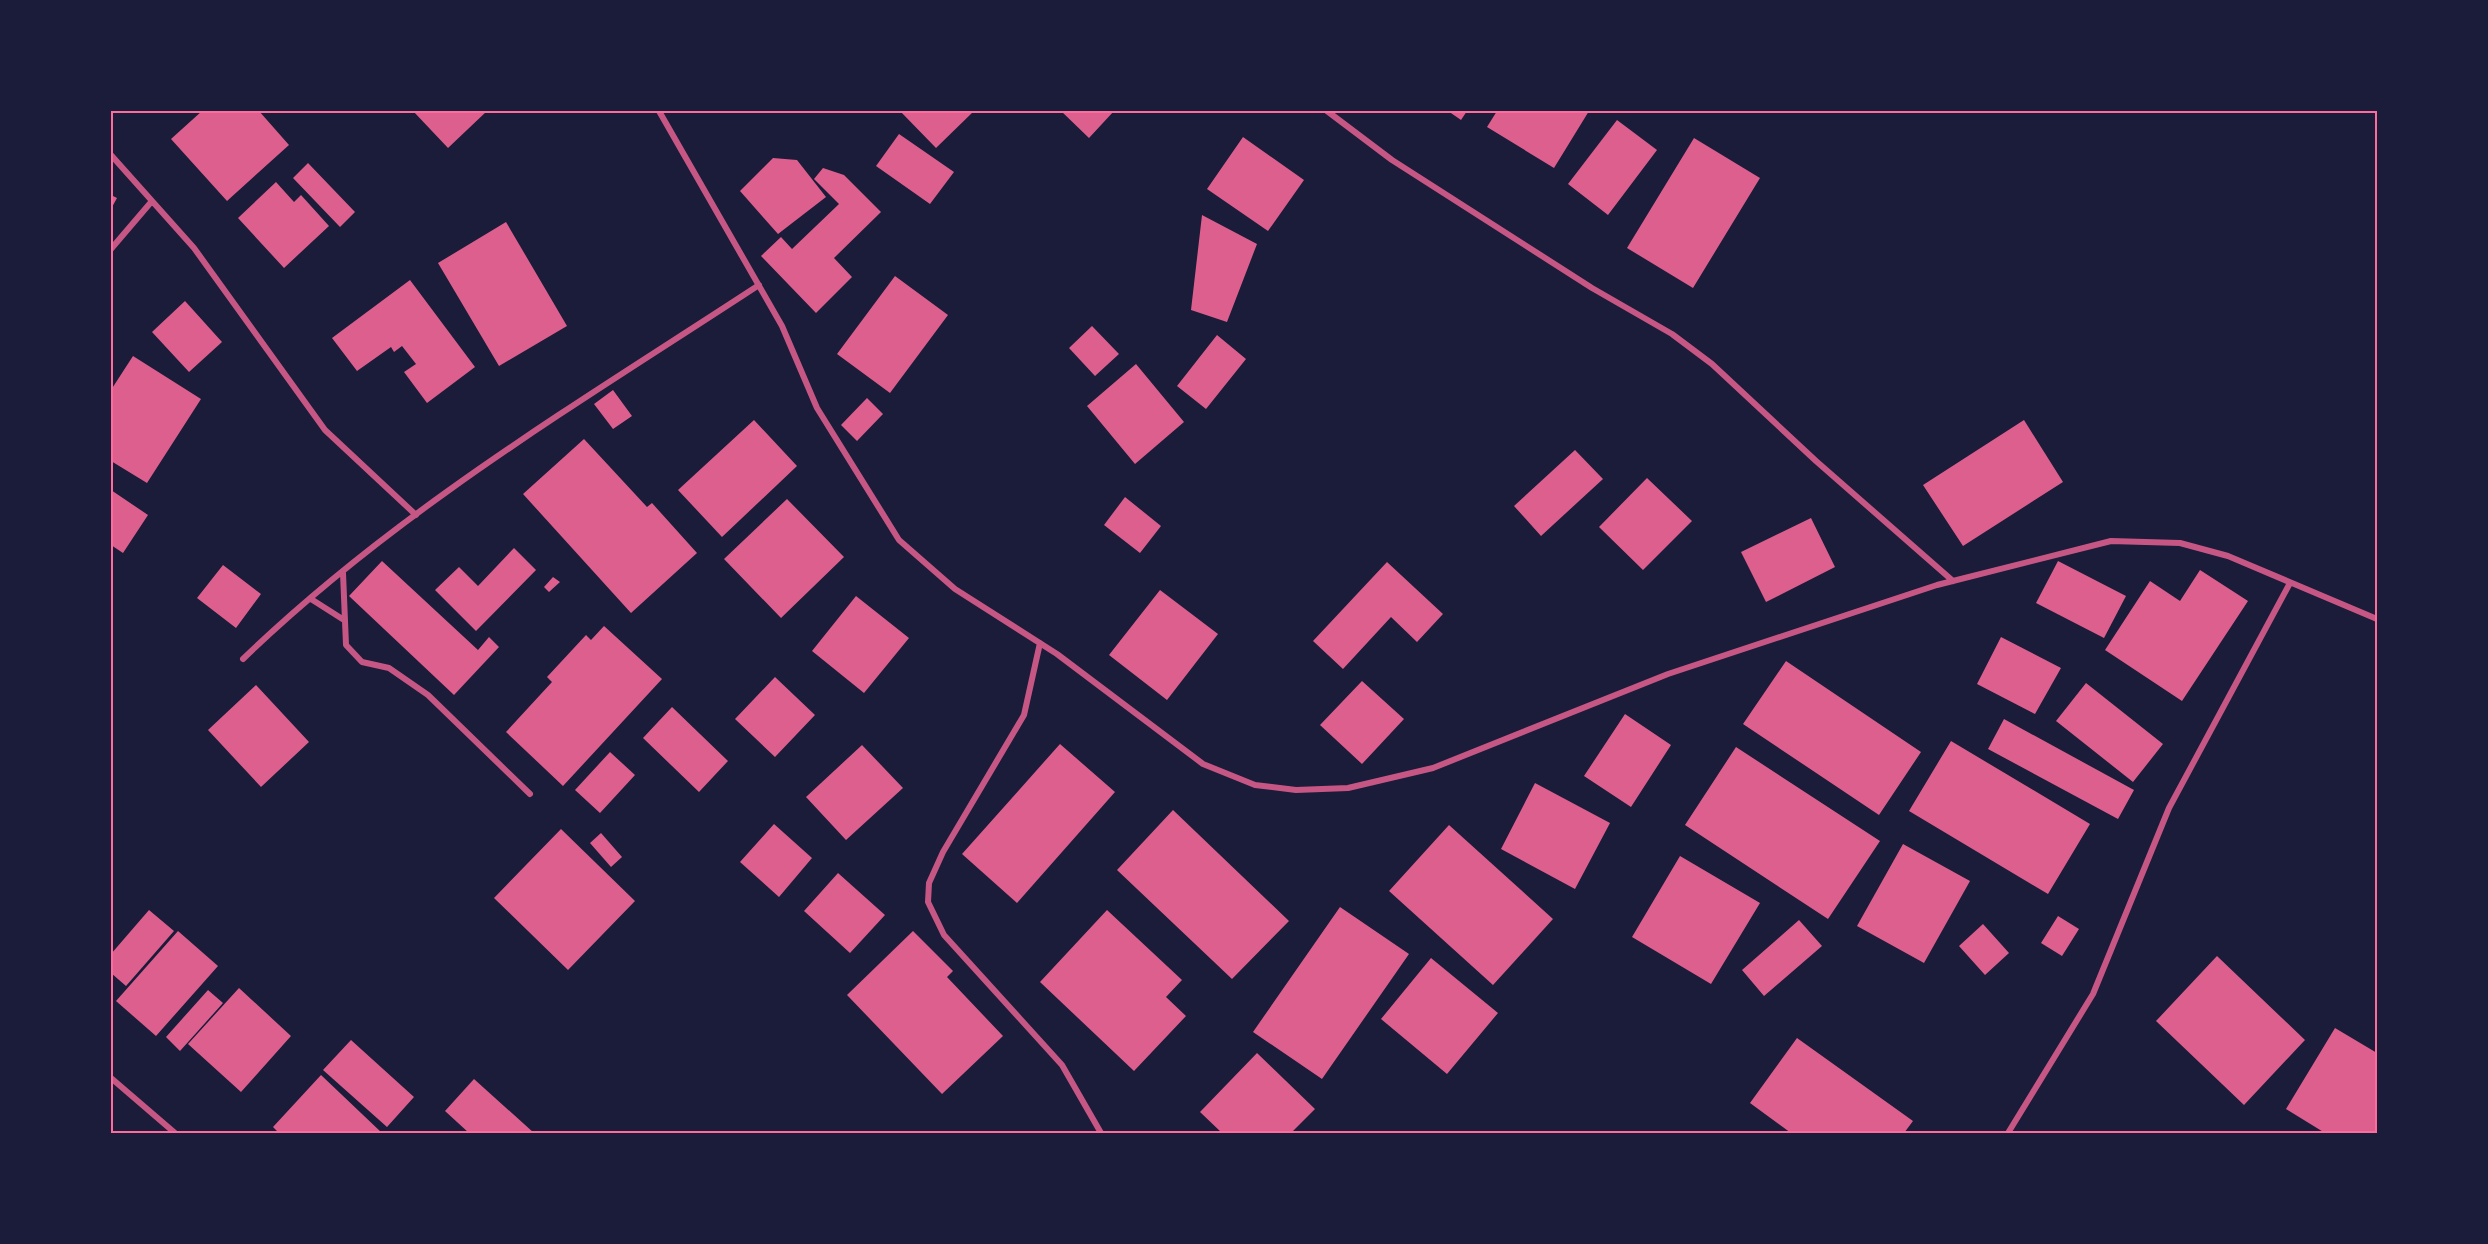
<svg xmlns="http://www.w3.org/2000/svg" width="2488" height="1244" viewBox="0 0 2488 1244" font-family="'Public Sans',sans-serif">
<rect width="100%" height="100%" fill="#1b1b3a"/>
<path fill="#dd5f8e" d="M202,111H259L289,145L227,201L171,139Z
M413,111H487L448,148Z
M900,111H974L936,148Z
M1061,111H1114L1089,138Z
M1448,111H1467L1461,120Z
M1497,111H1589L1554,168L1487,127Z
M1617,120L1657,150L1608,215L1568,184Z
M899,134L954,172L930,204L876,166Z
M1243,137L1304,180L1268,231L1207,189Z
M1694,138L1760,178L1693,288L1627,248Z
M773,158L797,160L826,197L778,234L740,191Z
M308,163L355,212L340,227L293,178Z
M823,168L844,175L881,212L834,258L852,277L816,313L761,256L781,237L792,249L839,204L814,179Z
M276,182L294,202L301,195L329,226L284,268L238,218Z
M111,195L117,198L111,209Z
M1202,215L1257,244L1227,322L1191,310Z
M506,222L567,326L499,366L438,263Z
M895,276L948,315L890,393L837,354Z
M410,280L475,367L427,403L404,372L416,364L402,346L394,352L391,347L357,371L332,338Z
M185,301L222,342L189,372L152,332Z
M1092,326L1119,354L1095,376L1069,348Z
M1217,335L1246,359L1206,409L1177,386Z
M133,356L201,399L147,483L111,461V390Z
M1136,364L1184,422L1135,464L1087,406Z
M613,390L632,416L613,429L594,404Z
M867,398L883,414L857,441L841,425Z
M754,420L797,466L722,537L678,490Z
M2024,420L2063,482L1963,546L1923,485Z
M584,439L647,507L652,503L697,553L631,613L523,494Z
M1575,450L1603,479L1541,536L1514,506Z
M1647,478L1692,521L1643,570L1599,527Z
M111,490L148,515L123,553L111,545Z
M1125,497L1161,526L1140,553L1104,525Z
M787,499L844,557L781,618L724,559Z
M1811,518L1835,567L1766,602L1741,552Z
M514,548L536,570L476,631L435,590L459,567L478,586Z
M382,561L478,650L489,637L499,647L454,695L349,596Z
M2058,561L2126,596L2104,638L2036,603Z
M1387,562L1443,614L1417,642L1391,617L1343,669L1313,641Z
M223,565L261,594L236,628L197,598Z
M2200,570L2248,601L2182,701L2105,650L2150,581L2180,601Z
M553,577L560,582L549,592L544,587Z
M1160,590L1218,634L1167,700L1109,655Z
M856,596L909,638L864,693L812,651Z
M604,626L662,679L563,786L506,732L552,682L547,677L586,635L591,640Z
M2001,637L2061,668L2035,714L1977,684Z
M1786,661L1921,752L1879,815L1743,724Z
M775,677L815,715L775,757L735,719Z
M1362,681L1404,719L1362,764L1320,725Z
M2086,683L2163,744L2133,782L2056,721Z
M256,685L309,742L261,787L208,730Z
M672,707L728,761L699,792L643,738Z
M1625,714L1671,745L1631,807L1584,776Z
M2004,719L2134,790L2118,819L1988,749Z
M1951,741L2090,824L2048,894L1909,811Z
M1060,744L1115,792L1017,903L962,854Z
M862,745L903,788L846,840L806,797Z
M1736,747L1880,841L1828,919L1685,825Z
M610,752L635,775L600,813L575,790Z
M1535,783L1610,823L1575,889L1501,849Z
M1173,810L1289,921L1232,979L1117,870Z
M774,824L812,858L779,897L740,862Z
M1449,825L1553,919L1493,985L1389,891Z
M561,829L635,901L568,970L494,898Z
M601,833L622,857L611,867L590,843Z
M1903,844L1970,881L1924,963L1857,926Z
M1680,856L1760,903L1711,984L1632,937Z
M838,873L885,915L850,953L804,911Z
M1340,907L1409,954L1322,1079L1253,1032Z
M149,910L174,931L126,986L111,973V954Z
M1107,910L1182,980L1166,997L1186,1016L1134,1071L1040,982Z
M2058,916L2079,929L2062,956L2041,943Z
M1799,920L1822,946L1764,996L1742,970Z
M1983,924L2009,953L1985,975L1959,946Z
M178,931L218,966L156,1036L116,1001Z
M913,931L953,971L947,977L1003,1036L942,1094L847,995Z
M2217,956L2305,1040L2244,1105L2156,1021Z
M1431,958L1498,1013L1447,1074L1381,1019Z
M239,988L291,1036L241,1092L188,1044Z
M208,990L223,1003L180,1051L166,1037Z
M2335,1028L2377,1053V1133H2325L2286,1109Z
M1797,1038L1913,1121L1904,1133H1791L1750,1103Z
M351,1040L414,1097L387,1127L323,1070Z
M1257,1053L1315,1109L1291,1133H1222L1200,1112Z
M321,1075L382,1133H279L273,1127Z
M474,1079L534,1133H469L445,1111Z"/>
<g fill="none" stroke-linecap="round" stroke-linejoin="round">
<path stroke="#c65784" stroke-width="6" d="M659,111L782,326L817,408L899,540L955,589L1057,654L1203,764L1255,785L1296,790L1348,788L1433,768L1668,674L1937,585L2111,541L2180,543L2228,556L2377,619
M1327,111L1392,160L1592,288L1672,334L1712,364L1816,461L1953,581
M111,155L194,248L325,430L416,515
M111,249L152,201
M343,573L346,645L362,662L389,668L428,695L530,794
M311,599L344,620
M1040,643L1024,715L943,852L929,883L928,902L944,935L1062,1065L1101,1133
M243,659C396,511 582,401 759,285
M111,1078L175,1133
M2008,1133L2093,994L2169,808L2290,583"/>
</g>
<rect width="2488" height="1244" fill="none" stroke="#1b1b3a" stroke-width="225"/>
<rect x="112" y="112" width="2264" height="1020" fill="none" stroke="#ff6b9d" stroke-width="2"/>
</svg>
